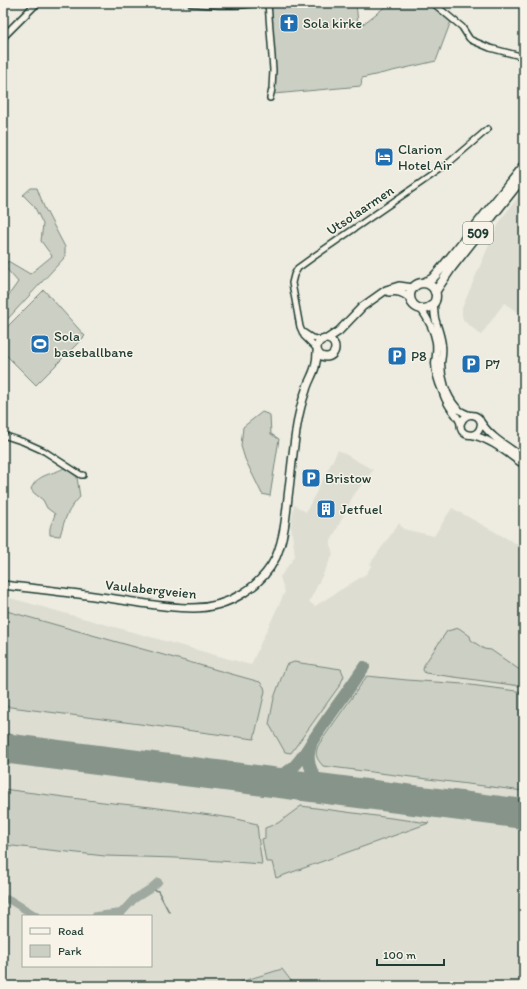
<svg xmlns="http://www.w3.org/2000/svg" width="527" height="989" viewBox="0 0 527 989" font-family="Itim,sans-serif">
<rect width="100%" height="100%" fill="#eeece1"/>
<filter id="ink" filterUnits="userSpaceOnUse"><feTurbulence type="fractalNoise" baseFrequency=".025" numOctaves="2"/><feDisplacementMap in="SourceGraphic" scale="8" xChannelSelector="R" yChannelSelector="G"/><feConvolveMatrix kernelMatrix="1 2 1 2 8 2 1 2 1" color-interpolation-filters="sRGB"/></filter>
<g filter="url(#ink)">
<path fill="#ddddd2" fill-rule="evenodd" d="M518,197L522,200L524,198V315H522L504,303L481,335L464,321L462,316V308L492,238L502,218Z
M338,450L373,470L353,496L330,543L333,554L309,602L315,606L366,574L372,565L370,564L399,523L403,529L434,536L452,508L524,548V986H295L282,969L227,986H3V596L251,665L262,640L285,592L280,577L295,556L291,526L294,505L306,512ZM23,916H151V966H23Z"/>
<path fill="#cccfc4" stroke="#76867c" d="M289,3H356L358,23L361,22L363,24L390,3H429L451,21L436,61L362,78L361,86L274,94L276,70L270,5Z
M31,188H37L44,207L65,247V257L3,324V297L6,299L18,282L5,267L8,261L30,274L52,256L41,241L43,224L34,206L23,195Z
M44,290L85,336L36,385L3,352V331Z
M262,412L270,415L271,434L279,439L270,496L262,494L245,459L241,446L243,427Z
M66,467L77,477L80,497C67,511 65,518 60,536L50,535C49,525 52,524 55,514L47,508L43,500L34,493L31,489C38,473 53,475 66,467Z
M3,610L260,682L264,687L265,691L254,739L3,706Z
M459,628L470,636L471,640L484,649L491,650L524,673V683L520,686L425,673L423,670L424,665L447,631Z
M294,662L341,669L344,676L340,685L291,753L285,752L269,724L274,698L286,665Z
M367,676L407,680L463,684L524,692V791L323,766C316,758 314,754 319,744Z
M3,789L103,802L151,807L232,818L257,824L259,843L262,864L177,858L105,856L3,845Z
M301,806L429,823L276,878L272,862H266L262,839L265,838V828L278,823Z
M282,969L295,986H227Z"/>
<g fill="none" stroke-linecap="round" stroke-linejoin="round">
<path stroke="#6c7e74" stroke-width="1.5" d="M150,889L158,891L169,912"/>
<path stroke="#9fa99f" stroke-width="8" d="M3,899L10,900L36,916
M96,916L121,913L134,899L150,889L158,882"/>
<path stroke="#86948a" stroke-width="12" d="M311,745C304,763 314,783 332,789
M250,779C262,778 277,778 288,771C299,765 308,747 315,737C331,713 348,691 364,667"/>
<path stroke="#86948a" stroke-width="30" d="M3,748L524,814"/>
<defs>
<path id="minor" d="M268,3L273,70L272,89L270,98
M433,3L462,27L469,38L471,40L490,48L524,57
M303,332L312,338L322,340
M317,349L304,336L300,327L292,283L294,275L298,268L316,255L445,166L488,129
M3,435L24,442L44,451L81,475H83"/>
<path id="tertiary" d="M191,3C213,5 235,6 256,3
M3,37L37,3
M434,302C434,307 434,312 435,318C437,326 441,335 442,345C443,351 442,357 441,363C441,378 446,395 456,407C459,411 464,413 469,415
M421,309C428,319 434,330 436,342C437,349 436,356 435,363C435,373 439,384 443,393C444,396 445,399 447,402C450,409 457,415 460,422C461,425 460,428 462,431C467,437 477,436 480,428C485,415 466,409 461,423
M481,422C491,438 509,447 524,458
M472,435C491,439 508,454 524,465"/>
<path id="secondary" d="M389,292C398,290 403,293 410,298
M317 348a9 9 0 1 1 18 0a9 9 0 1 1-18 0Z
M327,339L339,331L362,307L386,290L399,286L413,288
M3,585C38,589 73,593 108,598C136,602 165,608 193,608C227,608 261,588 276,557C284,538 286,517 288,497C291,473 293,449 297,425C299,413 302,401 306,390C308,382 313,375 315,367C316,363 317,357 317,352"/>
<path id="trunk" d="M423,283L432,279L441,269L524,166
M410 296a13 13 0 1 1 26 0a13 13 0 1 1-26 0Z
M435,292L452,267L524,176"/>
</defs>
<use href="#minor" stroke="#1f3d34" stroke-width="8"/>
<use href="#tertiary" stroke="#1f3d34" stroke-width="9"/>
<use href="#secondary" stroke="#1f3d34" stroke-width="10"/>
<use href="#trunk" stroke="#1f3d34" stroke-width="11"/>
<use href="#minor" stroke="#f7f3e8" stroke-width="5"/>
<use href="#tertiary" stroke="#f7f3e8" stroke-width="6"/>
<use href="#secondary" stroke="#f7f3e8" stroke-width="7"/>
<use href="#trunk" stroke="#f7f3e8" stroke-width="8"/>
</g>
</g>
<defs>
<symbol id="church-square" viewBox="-11 -11 22 22"><rect x="-9" y="-9" width="18" height="18" rx="4" fill="#1f6fb2" stroke="#f7f3e8"/><path d="M-1.2-6h2.4v3.5h3.3v2.4h-3.3V6h-2.4V-.1h-3.3v-2.4h3.3Z" fill="#fff"/></symbol>
<symbol id="hotel-square" viewBox="-11 -11 22 22"><rect x="-9" y="-9" width="18" height="18" rx="4" fill="#1f6fb2" stroke="#f7f3e8"/><path d="M-6-4.5h1.5V1H6V5H4.5V3h-9V5H-6ZM-4 0a1.8 1.8 0 1 1 3.6 0ZM.5 0V-2.5h3Q6-2.5 6 0Z" fill="#fff"/></symbol>
<symbol id="stadium-square" viewBox="-11 -11 22 22"><rect x="-9" y="-9" width="18" height="18" rx="4" fill="#1f6fb2" stroke="#f7f3e8"/><path d="M0-5a6.5 5 0 1 0 0 10a6.5 5 0 1 0 0-10ZM-3.5-1.8h7v3.6h-7Z" fill="#fff"/></symbol>
<symbol id="parking-square" viewBox="-11 -11 22 22"><rect x="-9" y="-9" width="18" height="18" rx="4" fill="#1f6fb2" stroke="#f7f3e8"/><path d="M-3.5-5.5H1a3.5 3.5 0 0 1 0 7H-1V5.5H-3.5ZM-1-3.4V-.6H.8a1.4 1.4 0 0 0 0-2.8Z" fill="#fff"/></symbol>
<symbol id="building-square" viewBox="-11 -11 22 22"><rect x="-9" y="-9" width="18" height="18" rx="4" fill="#1f6fb2" stroke="#f7f3e8"/><path d="M-4-6H4V6H1V3H-1V6H-4ZM-2.5-4.3h1.7v1.8h-1.7ZM.8-4.3h1.7v1.8H.8ZM-2.5-1h1.7V.8h-1.7ZM.8-1h1.7V.8H.8Z" fill="#fff"/></symbol>
</defs>
<g fill-rule="evenodd">
<use href="#church-square" x="278" y="12" width="22" height="22"/>
<use href="#hotel-square" x="373" y="146" width="22" height="22"/>
<use href="#stadium-square" x="29" y="333" width="22" height="22"/>
<use href="#parking-square" x="386" y="345" width="22" height="22"/>
<use href="#parking-square" x="460" y="353" width="22" height="22"/>
<use href="#parking-square" x="300" y="467" width="22" height="22"/>
<use href="#building-square" x="315" y="498" width="22" height="22"/>
</g>
<g text-anchor="middle" stroke-width="3" stroke-linejoin="round" paint-order="stroke">
<rect fill="#f7f3e8" stroke="#60746a" stroke-width="1" x="463" y="222" width="30" height="22" rx="3"/>
<g font-size="13" font-weight="bold" fill="#1f3d34">
<text x="478" y="238">509</text>
</g>
<g font-size="14" fill="#1f3d34" stroke="#f7f3e8" text-anchor="start">
<text x="303" y="28">Sola kirke</text>
<text x="398" y="154">Clarion<tspan x="398" dy="16">Hotel Air</tspan></text>
<text x="54" y="341">Sola<tspan x="54" dy="16">baseballbane</tspan></text>
<text x="411" y="361">P8</text>
<text x="485" y="369">P7</text>
<text x="325" y="483">Bristow</text>
<text x="340" y="514">Jetfuel</text>
</g>
<g font-size="14" fill="#1f3d34" stroke="#f7f3e8">
<text transform="translate(360 210) rotate(-34)" y="5">Utsolaarmen</text>
<text transform="translate(151 589) rotate(6)" y="5">Vaulabergveien</text>
</g>
</g>
<rect width="527" height="989" fill="none" stroke="#f7f3e8" stroke-width="16"/>
<rect x="8" y="8" width="511" height="973" fill="none" stroke="#1f3d34" stroke-width="1.5" filter="url(#ink)"/>
<rect x="22" y="915" width="130" height="52" fill="#f7f3e8" stroke="#a1aaa0"/>
<rect x="30" y="928" width="20" height="6" fill="#f7f3e8" stroke="#a1aaa0"/>
<text x="58" y="935" font-size="12" fill="#1f3d34">Road</text>
<rect x="30" y="945" width="20" height="12" fill="#cccfc4" stroke="#a1aaa0"/>
<text x="58" y="955" font-size="12" fill="#1f3d34">Park</text>
<path d="M377 959v6h67v-6" fill="none" stroke="#1f3d34" stroke-width="2"/>
<text x="383" y="959" font-size="12" fill="#1f3d34" stroke="#f7f3e8" stroke-width="3" paint-order="stroke">100 m</text>
</svg>
